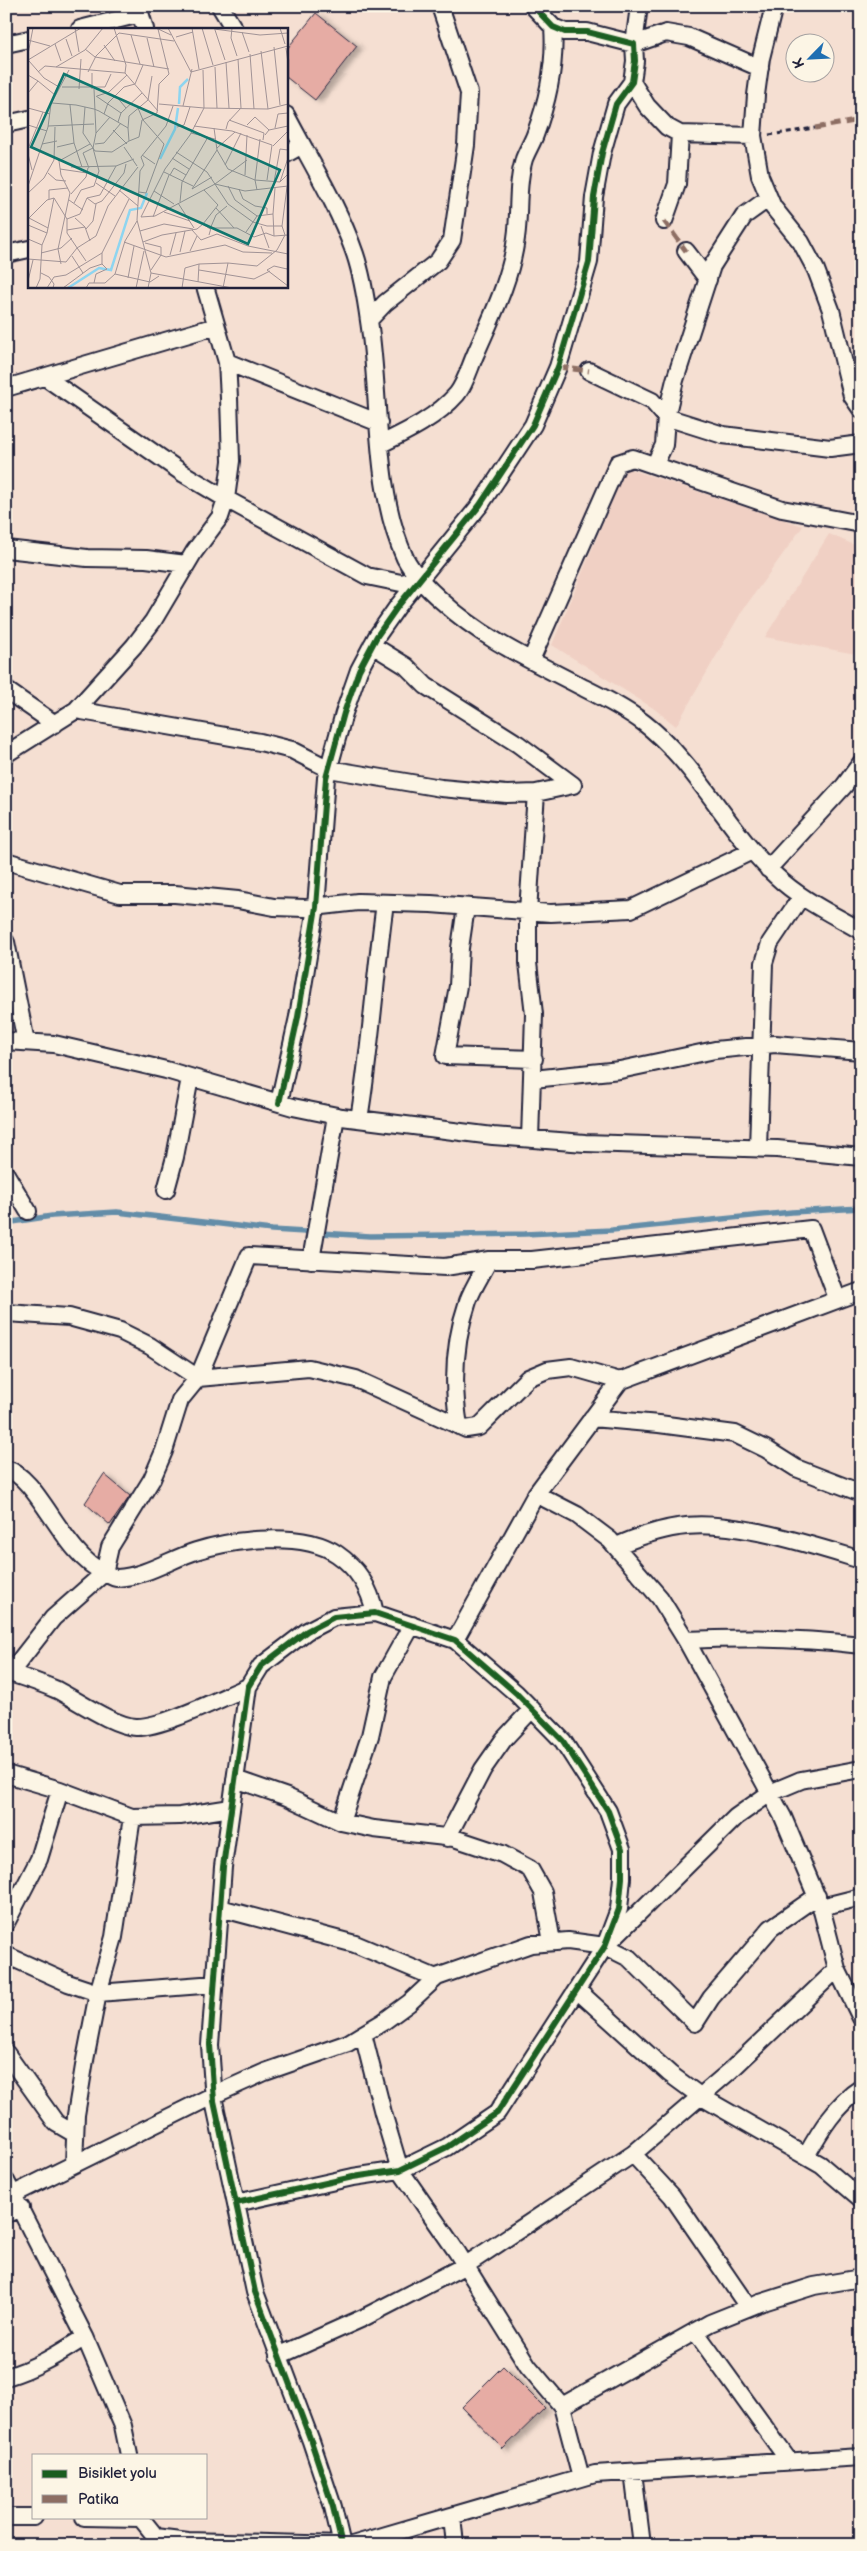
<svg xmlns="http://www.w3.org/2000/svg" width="867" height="2551" viewBox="0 0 867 2551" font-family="'Balsamiq Sans',sans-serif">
<defs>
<filter id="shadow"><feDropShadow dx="5.5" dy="3" stdDeviation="2.5" flood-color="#0004"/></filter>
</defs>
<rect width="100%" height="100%" fill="#f5dfd2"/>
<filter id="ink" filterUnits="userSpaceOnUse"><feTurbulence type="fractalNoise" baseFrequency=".02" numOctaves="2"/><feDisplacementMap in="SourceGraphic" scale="10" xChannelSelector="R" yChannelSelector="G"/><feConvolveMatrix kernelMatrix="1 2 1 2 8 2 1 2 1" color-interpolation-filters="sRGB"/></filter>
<g filter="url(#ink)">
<path fill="#f0d0c4" d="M626,468L803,526L742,611L676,726L653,708L552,645Z
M829,534L861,548V655L765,637Z"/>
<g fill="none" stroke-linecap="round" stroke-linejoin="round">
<path stroke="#638da8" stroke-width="5.5" d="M6,1223L52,1216L117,1212L272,1230L370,1236L525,1234L612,1230L792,1212L861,1208"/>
</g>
<path fill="#e6aca4" stroke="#22223b" filter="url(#shadow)" d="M316,13L357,46L315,100L286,77V50Z
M104,1474L130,1496L110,1525L85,1503Z
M503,2366L545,2408L503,2449L462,2407Z"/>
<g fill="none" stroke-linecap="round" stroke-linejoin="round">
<defs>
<path id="street" d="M138,6L145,29
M220,6L234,29
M639,6L634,44L666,33L689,37L760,68
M774,6L761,58L756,95L753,136L760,176L773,207L801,242L816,270L831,310L852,396L861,409
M80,29L140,14
M6,44L29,39
M632,82L647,106L667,127L680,134L753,136
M286,115C310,161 338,205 355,254C362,275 366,299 369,321C381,397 373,488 405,558C414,575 429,590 443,602C484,640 535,662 584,688C604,698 626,709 644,723C696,763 727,830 776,876C800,899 832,914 861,931
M6,124L29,119
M286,154L302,145
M664,221L677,184L680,134
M686,251L708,280
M6,254L29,249
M369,320L385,303L438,261L452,240L466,145L469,93L440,6
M227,362L379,423
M589,371L652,401L666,417L723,435L830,448L861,444
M45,377L184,474L226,499L367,576L401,583L419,579
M6,388L216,326
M381,444C408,431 437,417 457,394C466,383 470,366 476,353C492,316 511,279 516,238C520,212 516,186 524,159C527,151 532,143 535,135C548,100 556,64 553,27
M655,464L664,445L666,417L675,380L712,266L744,216L769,198
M6,549L87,558L146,559L186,564
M372,645L406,666L426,686L518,744L573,785
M531,660L618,463L633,458L782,509L861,524
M6,690L55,724
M76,710L260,742L292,750L329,769L441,788L507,794L536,793L573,785
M6,754L76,710L134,646L153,621L194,552L220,517L226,499L231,461L229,398L227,362L205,286
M6,861L120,894H175L238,900L274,907L305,908L358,902L431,904L551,913L631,909L752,851
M768,869L844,786L861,763
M466,907L460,948L458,986L445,1056L534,1059
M6,942L26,1042
M6,1041L54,1044L166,1070L293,1107L342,1117L493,1136L585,1143L777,1149L861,1157
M533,1079L620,1070L715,1050L775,1044L861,1051
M279,1103L298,1017L316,907L326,778L344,713L359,670L377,636L398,606L480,505L533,425L558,367L589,262L594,197L602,153L616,104L632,82L635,61L634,44L587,32H565L553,27L533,6
M359,1119C371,1047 375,975 385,903
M530,1139L534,1014L528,963V911L536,793
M758,1148L764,963L770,943L801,897
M6,1174L28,1211
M166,1190L175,1157L190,1078
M311,1260L336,1116
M6,1313L69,1317L120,1331L150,1346L198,1378L309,1368L356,1379L466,1429L479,1427L528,1378L547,1370L571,1367L620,1381
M592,1418L659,1424L735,1434L766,1449L796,1468L861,1493
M459,1426C452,1384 454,1342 468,1301C473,1287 482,1274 489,1260
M6,1469C38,1476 63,1554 103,1572C108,1574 113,1578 117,1578C144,1577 171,1559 196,1551C234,1539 303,1531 337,1554C359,1569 370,1589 375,1613
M536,1494L577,1515L610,1540L660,1598L686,1640L783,1817L821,1907L837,1969L861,2018
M616,1546C635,1538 657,1530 678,1527C729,1518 811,1545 861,1560
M455,1640L536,1494L620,1381L861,1291
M686,1640C746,1637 801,1638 861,1645
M6,1672C23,1677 41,1683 57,1690C78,1701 114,1726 136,1727C162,1728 221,1698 248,1687
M10,1673L53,1618L104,1573L110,1547L152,1479L164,1451L180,1400L198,1378L249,1256L445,1267L489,1260H532L811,1229L837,1298
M6,1774L60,1790L132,1817L180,1816L231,1808
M235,1779L287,1797L341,1822L374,1829L454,1838L502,1854L530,1869L543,1892L552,1942
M341,1822L370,1736L383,1677L412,1625
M447,1838L483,1769L504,1739L532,1709
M821,1907L861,1897
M220,1908L355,1944L436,1978
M6,1923L39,1859L60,1790
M605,1946L629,1958L695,2023L711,1998L771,1928L817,1896
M6,1955L68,1983L98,1993L215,1984
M577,1990L670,2074L700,2096L821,2165L861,2199
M363,2034L383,2113L400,2170L457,2252L528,2366L562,2406L581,2478
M6,2053L56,2123L75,2134
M633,2154L672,2196L748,2307
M806,2156C820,2131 836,2104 861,2088
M74,2164L76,2115L85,2060L98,1993L114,1937L132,1817
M6,2181L85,2337L123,2426L129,2455
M14,2194L214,2095L265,2072L348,2043L383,2022L409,2003L437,1977L531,1944L568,1941L605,1946L736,1817L770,1793L801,1780L861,1769
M236,2203L353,2177L400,2170L447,2147L497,2113L605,1946L619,1909L622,1878V1849L608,1811L563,1741L516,1693L455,1640L375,1613L334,1617L307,1631L261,1666L248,1687L223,1867L210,2045L214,2101L255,2292L311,2441L333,2507L342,2545
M6,2214L21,2208
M695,2331L789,2461
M278,2356L363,2318L466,2265L633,2154L730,2071L837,1969
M6,2377C35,2369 60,2353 85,2337
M562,2406L710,2323L760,2303L814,2286L861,2278
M633,2472L642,2545
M452,2516L455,2545
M6,2517H34
M84,2517L140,2518
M140,2517L156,2537L188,2541L344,2545
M352,2545L595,2474L861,2457"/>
</defs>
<use href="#street" stroke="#22223b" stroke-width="20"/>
<path stroke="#22223b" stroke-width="3" stroke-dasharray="5 4" stroke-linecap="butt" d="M769,135L815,128"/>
<use href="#street" stroke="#fcf5e5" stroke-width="16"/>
<path stroke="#8d6e63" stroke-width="5" stroke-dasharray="10 5" stroke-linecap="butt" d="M815,128L861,120
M664,221L686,251
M558,367L589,371"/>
<defs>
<path id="cycleway" d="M279,1103L298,1017L316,907L326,778L344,713L359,670L377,636L398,606L480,505L533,425L558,367L589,262L594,197L602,153L616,104L632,82L635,61L634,44L587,32H565L553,27L533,6
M236,2203L353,2177L400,2170L447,2147L497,2113L605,1946L619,1909L622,1878V1849L608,1811L563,1741L516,1693L455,1640L375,1613L334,1617L307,1631L261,1666L248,1687L223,1867L210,2045L214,2101L255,2292L311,2441L333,2507L342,2545"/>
</defs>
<use href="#cycleway" stroke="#fcf5e5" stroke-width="9"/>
<use href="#cycleway" stroke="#1b5e20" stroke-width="6"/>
</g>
</g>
<g transform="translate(28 28)">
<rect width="260" height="260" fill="#f5dfd2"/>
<path fill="none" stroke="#8ed5f0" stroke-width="2.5" d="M151,76L152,59L160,51M132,131L147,101L150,80M40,260L71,240L83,242L102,182L113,180L119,165"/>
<path fill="none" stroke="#a19396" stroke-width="1" d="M47,0L51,24M86,0L98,37L97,45M128,0L143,7M140,0L163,44L260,18M164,0L171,41M174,0L185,37M204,0L203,10L209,28M252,0L257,16M186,1L232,7L260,5M187,2L197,32M214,4L221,24M103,7L112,36M148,9L165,4M119,10L126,39M38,11L44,28M0,12L22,18M27,16L33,33M76,17L87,33M246,19L252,77M258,20L260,35M57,21L67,29L141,41M233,23L240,81M0,26L5,0M222,26L226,81M0,32L53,0M1,33L16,50L31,59M198,34L201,80M28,39L57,22L75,0M187,39L189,80M10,44L17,38L97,45L130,83M60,44L68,28L91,5L146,13M64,45V61M0,47L10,53L0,65M10,53L27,67M34,59H77L83,46M51,61L53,31M68,68L93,85M69,68L81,64L99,47M88,68L98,80M24,75L48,77L66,81L71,83L100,100L101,113L84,124L67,123L55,105L57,79M131,76L176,80L240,81L260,76M42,77L46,115L54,139M155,78L164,41M0,80L22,86M110,80L115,92L136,116L118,165L111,164M76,86L80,75L96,59L107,56L115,37M201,92L236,105L235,112M90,94L93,85L114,65M0,97L19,103M219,97L227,89L241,102M20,98L66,96M166,98L204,103L244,117L239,152M149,99L156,97L162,79M100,100L101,88L120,72L124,48M186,100L189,122L200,141L227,152L229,162M247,100L250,86L260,85M198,101L200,94L213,80L210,31M85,102L99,116M68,105L82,89M163,105L187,111M237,107L241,102L260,98M232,111L227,152L252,154L260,146M101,113L111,109L114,92L129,85L131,56L141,46L130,1M14,116L29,113M67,116L76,115L93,95M245,118L260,103M29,119L46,115M96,119L109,138M189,120L207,104M0,121L15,84M148,124L179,144L200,176L225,194L229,188L245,186L247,160M0,126L4,142M114,127L127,136M27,129L31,133L33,147L42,165L30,221L33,236M144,130L161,141M31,133L62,116M197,137L213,105M43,139L88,138L106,131M61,140L55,125L65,120M32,141L59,145M136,144L165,158M20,145L28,152L38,153M142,147L146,140L158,147M217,147L219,107M246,154L252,121L260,122M252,154L260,130M68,155L87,168M187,156L219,132M0,158L20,99L23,76L41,42M200,158L207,172L229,188M164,161L189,122M164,161L184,149M211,161L215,171L227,178L239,180V186M91,162L110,178M126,163L146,176M0,165L16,150L26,132L27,99M43,166L58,149L60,140M26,170L39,191V205L58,233M59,170L67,176L74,173L96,145L98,136M59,170L72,167L88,138M21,171V162L40,160M41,172L55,182M152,174L154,154L180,109M46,175L53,162L66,158L71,143L65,120L68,105L66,61M150,175L166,200M188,180L206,200M136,184L162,193M245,186L246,208L260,207M113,189L137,141L162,107L176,80L175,42M113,189L127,188L187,156L217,163L260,158M125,189L141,147M1,190L20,200M47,190L57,199L62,213M0,191L19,172L26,170M39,191L52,186L59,170M175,196L182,201L188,187L199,178M0,197L19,205L14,217L12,251L8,260M233,198L241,220M58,201L65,193L68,176M39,202L57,199M164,202L173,212L189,206L220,218L260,226M112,203L136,196L165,201M218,204L225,194L239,198H254M19,205L26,170M181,207L183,200H209L226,209L238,205L246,208M257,207L254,198L259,159M0,211L14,217M96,214L138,229L197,217L215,224L244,225M115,214L134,207L169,201L175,196L190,177L176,162M117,215L133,219V227L123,242M162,223L169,208M152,224L157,203M13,225L33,220L44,210M142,227L148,205M44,228L55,245M0,231L38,234L49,220L68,208L80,178L110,139M74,236V225L101,171M171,242L226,251L242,243M239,242L260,258M239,242L246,238L259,241L260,238M13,245L21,249L26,256L25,260M123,245L204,260M87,246L122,254L131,248M100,250L106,218M0,253L5,232M170,254L171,236L200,235M19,260L26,249L38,247L74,225M35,260L62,240L74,236L79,241L68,246L66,255M58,260L61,255H77L87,246L97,213L109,193M108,260L116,223M120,260L123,245L109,192L112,143L116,137L113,129L138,98L145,78M154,260L157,240L171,236M195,260L200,235L229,238L249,222L257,207"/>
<path fill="#0f766e" fill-opacity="0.15" stroke="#0f766e" stroke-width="2.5" d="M36,46L252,142L220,216L3,119Z"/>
<rect width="260" height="260" fill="none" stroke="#22223b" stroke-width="2.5"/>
</g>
<rect width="867" height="2551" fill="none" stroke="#fcf5e5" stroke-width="25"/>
<rect x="12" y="12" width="842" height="2526" fill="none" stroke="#22223b" stroke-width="2" filter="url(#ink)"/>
<rect x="32" y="2454" width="175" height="65" fill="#fcf5e5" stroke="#a5a1a1"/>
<rect x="42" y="2470" width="25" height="8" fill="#1b5e20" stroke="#a5a1a1"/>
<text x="78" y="2478" font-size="15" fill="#22223b">Bisiklet yolu</text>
<rect x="42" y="2495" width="25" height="8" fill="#8d6e63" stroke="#a5a1a1"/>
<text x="78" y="2504" font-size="15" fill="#22223b">Patika</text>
<g transform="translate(810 58) rotate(246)"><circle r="24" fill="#fcf5e5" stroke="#a5a1a1"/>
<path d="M0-4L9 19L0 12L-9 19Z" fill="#1f6fb2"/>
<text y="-8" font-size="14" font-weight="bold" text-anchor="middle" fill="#22223b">K</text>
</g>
</svg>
